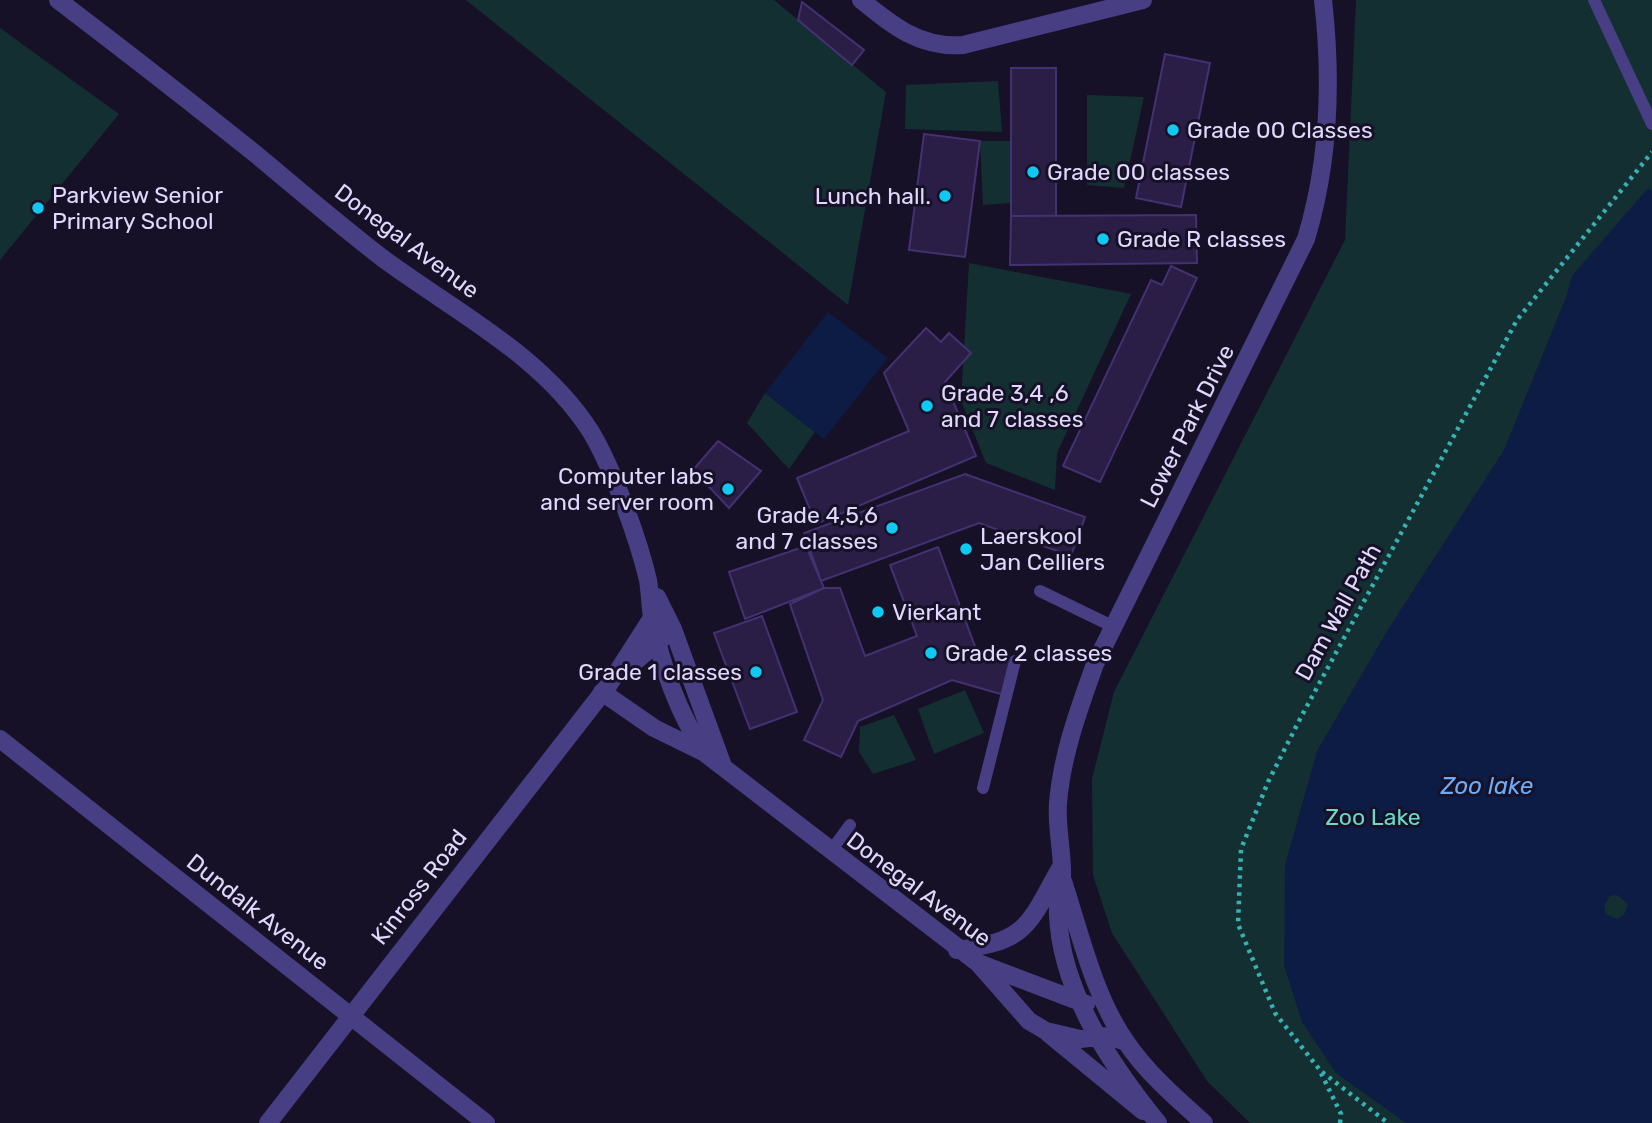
<svg xmlns="http://www.w3.org/2000/svg" width="1652" height="1123" viewBox="0 0 1652 1123" font-family="Rubik,sans-serif">
<rect width="100%" height="100%" fill="#171127"/>
<path fill="#142f31" d="M466,0H774L886,92L848,305Z
M1356,0H1652V1123H1250L1207,1081L1112,933L1093,875L1092,779L1114,692L1345,240Z
M0,28L119,114L0,260Z
M998,81L1002,132L905,129L906,85Z
M1087,95L1144,97L1124,188L1087,185Z
M980,141H1011V203L983,205Z
M969,263L1131,294L1057,453L1055,490L986,463L961,401Z
M765,393L815,432L789,469L747,423Z
M965,690L984,733L934,754L918,709Z
M894,715L916,760L873,774L859,752L860,727Z"/>
<path fill="#0d1c44" fill-rule="evenodd" d="M1648,188L1652,191V1123H1406L1336,1073L1302,1022L1284,965L1285,865L1317,751L1389,628L1504,450L1566,297L1572,276ZM1617,895L1628,904L1624,915L1617,919L1606,914L1604,906L1610,896Z
M828,312L888,358L824,439L765,393Z"/>
<path fill="#2a1e47" stroke="#443172" stroke-width="2" d="M802,2L864,50L852,65L798,20Z
M1165,54L1210,63L1181,207L1136,198Z
M1011,68H1056V216H1011Z
M924,134L980,141L965,257L909,250Z
M1196,215L1197,263L1010,265L1011,216Z
M1171,266L1197,278L1100,482L1063,466L1151,280L1162,285Z
M926,328L941,342L949,333L971,353L945,382L976,456L816,524L797,478L909,431L884,373Z
M718,441L761,471L729,508L693,470Z
M965,474L1085,517L1071,556L979,523L821,581L804,533Z
M806,546L824,588L745,619L729,572Z
M938,547L976,649L1014,660L1004,695L952,680L858,721L841,757L804,740L823,700L790,604L824,588H840L865,656L917,636L890,565Z
M762,616L797,712L750,729L714,633Z"/>
<g fill="none" stroke-linecap="round" stroke-linejoin="round">
<path stroke="#36b1b4" stroke-width="4.5" stroke-dasharray="3.5 5" stroke-linecap="butt" d="M1322,1072L1388,1123
M1340,1123L1341,1114L1319,1069L1275,1013L1238,924L1241,849L1268,782L1301,717L1517,320L1652,152"/>
<path stroke="#473e84" stroke-width="12" d="M1594,0L1652,124
M1040,591L1114,627
M983,788L1015,661
M830,852L850,825"/>
<path stroke="#473e84" stroke-width="18" d="M58,0C125,51 192,103 258,156C300,191 342,227 385,260C456,312 543,356 591,432C613,469 638,538 648,580C650,592 650,605 652,617C660,663 679,716 706,754L978,963L1029,1021L1046,1031L1080,1039L1108,1036L1126,1042
M861,0C893,26 920,48 963,45L1143,0
M657,597L673,629L723,766
M622,673L665,636
M602,692L654,728L707,754
M0,739L486,1123
M1063,881C1080,933 1094,996 1126,1042C1147,1073 1176,1098 1204,1123
M957,950C1026,941 1027,928 1059,870
M978,963L1086,1004
M1048,1033L1143,1111
M268,1123L610,683L655,613
M1158,1123C1111,1065 1061,991 1058,915C1057,902 1061,890 1062,877C1063,853 1056,827 1058,803C1062,754 1079,709 1095,664L1306,239C1329,163 1332,79 1323,0"/>
</g>
<g fill="#0fc9f3" stroke="#171127" stroke-width="2.5">
<circle cx="1173" cy="130" r="7"/>
<circle cx="1033" cy="172" r="7"/>
<circle cx="945" cy="196" r="7"/>
<circle cx="38" cy="208" r="7"/>
<circle cx="1103" cy="239" r="7"/>
<circle cx="927" cy="406" r="7"/>
<circle cx="728" cy="489" r="7"/>
<circle cx="892" cy="528" r="7"/>
<circle cx="966" cy="549" r="7"/>
<circle cx="878" cy="612" r="7"/>
<circle cx="931" cy="653" r="7"/>
<circle cx="756" cy="672" r="7"/>
</g>
<g text-anchor="middle" stroke-width="6" stroke-linejoin="round" paint-order="stroke">
<g font-size="23" fill="#e0d9fd" stroke="#171127" text-anchor="start">
<text x="1187" y="138">Grade 00 Classes</text>
<text x="1047" y="180">Grade 00 classes</text>
<text x="52" y="203">Parkview Senior<tspan x="52" dy="26">Primary School</tspan></text>
<text x="931" y="204" text-anchor="end">Lunch hall.</text>
<text x="1117" y="247">Grade R classes</text>
<text x="941" y="401">Grade 3,4 ,6<tspan x="941" dy="26">and 7 classes</tspan></text>
<text x="714" y="484" text-anchor="end">Computer labs<tspan x="714" dy="26">and server room</tspan></text>
<text x="878" y="523" text-anchor="end">Grade 4,5,6<tspan x="878" dy="26">and 7 classes</tspan></text>
<text x="980" y="544">Laerskool<tspan x="980" dy="26">Jan Celliers</tspan></text>
<text x="892" y="620">Vierkant</text>
<text x="945" y="661">Grade 2 classes</text>
<text x="742" y="680" text-anchor="end">Grade 1 classes</text>
</g>
<g font-size="23" fill="#e0d9fd" stroke="#171127">
<text transform="translate(407 241) rotate(37)" y="8">Donegal Avenue</text>
<text transform="translate(1187 426) rotate(-63)" y="8">Lower Park Drive</text>
<text transform="translate(1338 612) rotate(-61)" y="8">Dam Wall Path</text>
<text transform="translate(419 887) rotate(-52)" y="8">Kinross Road</text>
<text transform="translate(919 889) rotate(37)" y="8">Donegal Avenue</text>
<text transform="translate(258 912) rotate(38)" y="8">Dundalk Avenue</text>
</g>
<g font-size="23" fill="#67dbc8" stroke="#171127">
<text x="1373" y="825">Zoo Lake</text>
</g>
<g font-size="24" font-style="italic" fill="#6cabf8" stroke="#171127">
<text x="1487" y="794">Zoo lake</text>
</g>
</g>
</svg>
